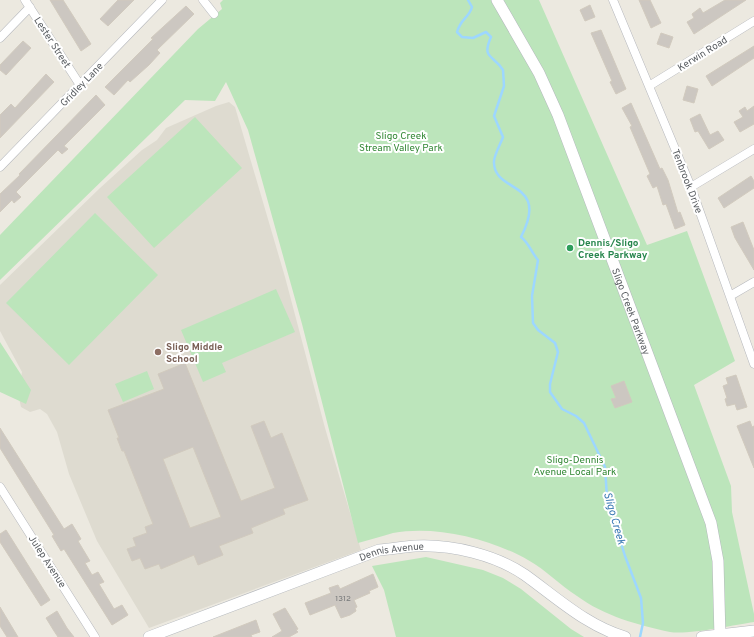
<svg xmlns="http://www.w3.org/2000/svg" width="754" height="637" viewBox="0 0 754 637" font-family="Overpass,sans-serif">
<rect width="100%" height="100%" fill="#ece9e0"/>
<path fill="#dedbd0" d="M229,102L235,107L285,277L325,428L361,550L149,628L97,541L69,474L57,432L47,414L40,409L30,412L21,407L18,394L22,372L0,331V285L100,188L142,150L157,140L166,128L216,106Z"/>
<path fill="#bce5bb" d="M223,0H539L647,245L687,231L735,361L694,385L731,486L732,512L754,614V622C734,625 688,635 670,632C638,625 604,616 577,596C560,585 546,570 528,560C491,539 436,525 393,533C382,536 370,540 358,543L302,324L248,130L226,82L215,101L185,100L0,280V235L198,29L222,9L220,3Z
M195,117L242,168L154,248L107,197Z
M95,213L158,275L69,365L6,303Z
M276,289L295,332L222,363L226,372L203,382L181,330Z
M0,342L31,390L26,404L0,392Z
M147,371L154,389L123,402L115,384Z
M426,557L483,570L503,578L521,589L571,629L584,637H396L384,590L372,566Z"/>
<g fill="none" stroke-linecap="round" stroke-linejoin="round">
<path stroke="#9dd7ff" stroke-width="2.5" d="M468,0L472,7C469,18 461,18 457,32L462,37L473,38L486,32L491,37C481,59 494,55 503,70L504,86L494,116L503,137C501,143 493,157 494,163C495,194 550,180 521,237C529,243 531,252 538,260L532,296L533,323L538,330L555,343L558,352L550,384V392L562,409L576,416L584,423L605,467L607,498L625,556L641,598L643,623L640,637"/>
</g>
<path fill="#ccc7c1" stroke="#d1cabe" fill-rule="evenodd" d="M50,0H63L91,44L81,51Z
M118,0H134L108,26L100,19Z
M639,0H650L661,23L651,28Z
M725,0H746L694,34L687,22L694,18L692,14L700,8L703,13Z
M590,5L595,17L585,21L580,10Z
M186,6L194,14L157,50L160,53L149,65L130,82L128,80L114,95L105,87L153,39L151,38Z
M601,30L626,89L616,94L610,82L612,81L591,33Z
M661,33L673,37L669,48L657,44Z
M23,41L31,48L6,75L0,70V65Z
M754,46V58L712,86L706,76Z
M46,74L54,82L0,138V115L11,104L15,108Z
M687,86L698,89L694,103L683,100Z
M96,95L105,105L64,146L68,149L62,154L58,150L16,192L21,197L14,203L12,200L0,212V194L20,175L19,174Z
M631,103L660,169L662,168L668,180L678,213L680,212L685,225L675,229L666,204L663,205L657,186L653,188L647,176L650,174L630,127L632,126L622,108Z
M754,106V124L740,132L734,122L743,117L739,111L745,107L747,111Z
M700,114L710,135L718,131L724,140L709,149L698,131L695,132L690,119Z
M751,176L754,181V188L724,208L718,198Z
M743,222L754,250V270L735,238L731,227Z
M185,363L241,501L275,488L251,426L264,421L271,438L282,433L308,500L283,509L285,514L251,528L253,533L219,546L223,555L198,565L194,555L161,569L159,564L145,569L140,558L132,561L127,549L136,546L133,538L147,533L145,527L153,524L124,451H122L117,438H119L108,410L164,389L158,374ZM193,447L221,517L190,528L163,459Z
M736,375L747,407L737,410L735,404L727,406L725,399L727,398L723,386L728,384L726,378Z
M624,381L632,402L615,408L611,399L616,398L611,386Z
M750,421L752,427L754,426V468L737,426Z
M0,428L64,529L72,524L81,539L78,541L90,561L85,563L92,575L98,572L104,582L99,584L114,609L122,605L128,615L112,625L64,549L61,551L52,536L54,535L0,448Z
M6,530L50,600L41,606L0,542V534Z
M373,574L378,587L369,591L370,593L354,600L357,607L355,608L356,611L350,615L341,618L335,605L310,615L305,603L331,593L329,588L338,585L340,589Z
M0,607L18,637H7L0,626Z
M285,608L298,629L296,630L298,632L289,637H272L282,631L273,614Z
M57,611L67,628L74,637H58L54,631L46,618Z
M256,620L260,632L251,635L252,637H213Z"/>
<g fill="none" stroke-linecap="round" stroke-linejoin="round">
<defs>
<path id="street" d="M25,0L80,85
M203,0L214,14
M613,0L691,187L754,364
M0,38L30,7
M649,86L754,21
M0,167L162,0
M691,187L754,149
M730,296L754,282
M0,487L95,637"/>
<g id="secondary">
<path id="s1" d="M497,0L539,73L558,115L711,523L718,561L720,637"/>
<path id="s2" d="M149,637L379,550C391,549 403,547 415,546C451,544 496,555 525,575C557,598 587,626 625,637"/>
<path d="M702,637L754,631"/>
</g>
</defs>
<use href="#street" stroke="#b6b8bd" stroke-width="9"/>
<use href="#secondary" stroke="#b4b8bd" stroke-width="12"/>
<use href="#street" stroke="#fff" stroke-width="8"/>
<use href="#secondary" stroke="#fff" stroke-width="11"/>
</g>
<circle fill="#2e9e5b" stroke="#fff" stroke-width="1.5" cx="570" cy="248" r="4"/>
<circle fill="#8d6e63" stroke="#fff" stroke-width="1.5" cx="158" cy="352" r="4"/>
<g text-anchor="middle" stroke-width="4" stroke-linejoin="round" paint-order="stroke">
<g font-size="8" fill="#767879">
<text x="343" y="601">1312</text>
</g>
<g font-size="10" fill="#595d61" stroke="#fff">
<text transform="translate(53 42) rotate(57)" y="4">Lester Street</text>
<text transform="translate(702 53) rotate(-32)" y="4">Kerwin Road</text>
<text transform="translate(81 84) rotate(-46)" y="4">Gridley Lane</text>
<text transform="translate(688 181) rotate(69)" y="4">Tenbrook Drive</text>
<text dy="4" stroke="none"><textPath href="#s1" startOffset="340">Sligo Creek Parkway</textPath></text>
<text dy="4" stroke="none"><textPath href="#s2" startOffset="258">Dennis Avenue</textPath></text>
<text transform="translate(48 561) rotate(57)" y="4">Julep Avenue</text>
</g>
<g font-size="10" fill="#328734" stroke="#fff">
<text x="401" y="139">Sligo Creek<tspan x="401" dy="12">Stream Valley Park</tspan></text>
<text x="575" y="463">Sligo-Dennis<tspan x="575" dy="12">Avenue Local Park</tspan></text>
</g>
<g font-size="10" font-weight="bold" fill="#27864d" stroke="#fff" text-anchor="start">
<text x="578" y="246">Dennis/Sligo<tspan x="578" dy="12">Creek Parkway</tspan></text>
</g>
<g font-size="10" font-weight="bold" fill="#785e54" stroke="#fff" text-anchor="start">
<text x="166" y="350">Sligo Middle<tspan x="166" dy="12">School</tspan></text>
</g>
<g font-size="11" font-style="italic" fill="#3978b3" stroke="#fff">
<text transform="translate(615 518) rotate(74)" y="4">Sligo Creek</text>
</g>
</g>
</svg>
